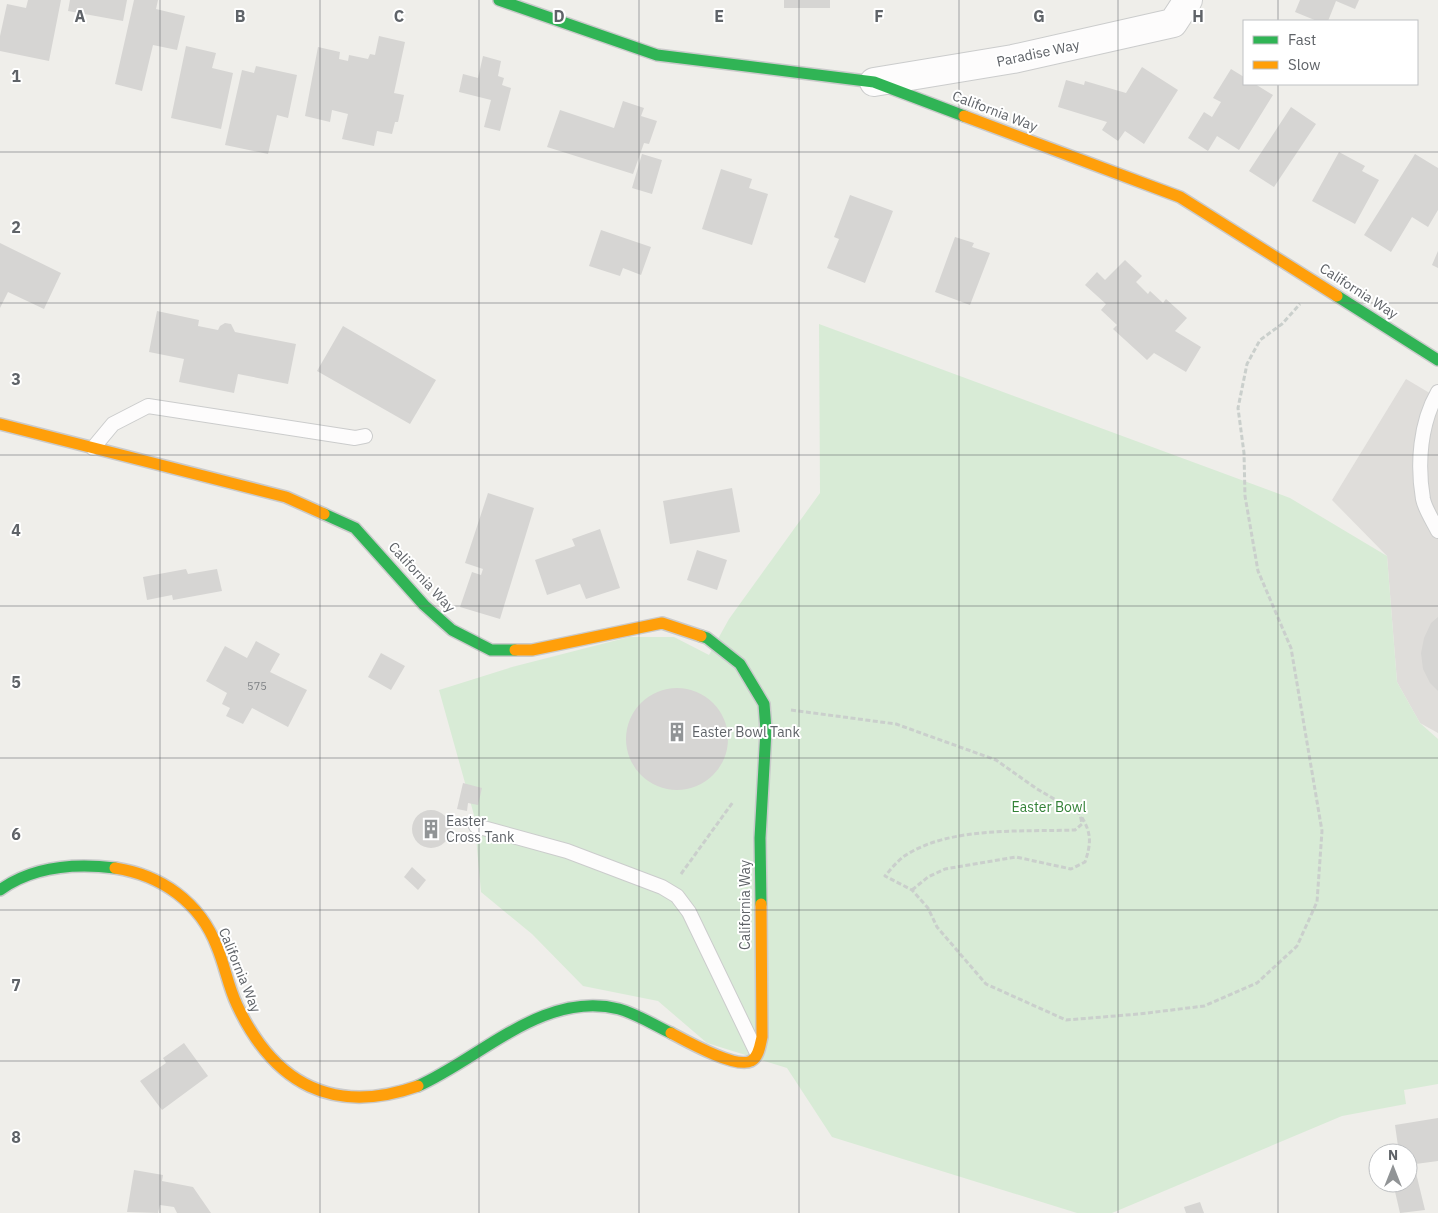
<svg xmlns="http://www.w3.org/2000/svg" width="1438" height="1213" viewBox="0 0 1438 1213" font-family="'IBM Plex Sans',sans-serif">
<rect width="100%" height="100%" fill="#efeeea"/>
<path fill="#dfddda" d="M1406,379L1438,398V733L1420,723L1397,682L1387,556L1332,500Z"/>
<path fill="#d8ebd6" d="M819,324L1290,498L1387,556L1397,682L1420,723L1438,739V1084L1404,1090L1406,1104L1342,1116L1112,1213H1077L832,1137L787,1068L707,1043L658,1001L583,986L532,934L481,892L474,815L439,690L512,667L629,637H674L709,655L729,619L820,493Z"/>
<path fill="#d6d5d3" d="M28,0H61L49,61L0,51V36L7,4L26,8Z
M70,0H127L123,21L68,11Z
M134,0H158L156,9L185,16L177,50L153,45L142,91L115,84Z
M784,0H830V8H784Z
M1300,0H1359L1355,9L1336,1L1328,21H1317L1295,12Z
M379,36L405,42L394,93L404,95L398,122H395L392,134L377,131L374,146L342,139L348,114L332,110L330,122L305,116L318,47L340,52L339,59L348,61L349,55L368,59L370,54L375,55Z
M186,46L216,53L212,68L233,73L221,129L171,118Z
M483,56L501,61L498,76L504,78L502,85L511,88L500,131L484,127L491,100L459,92L463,74L478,78Z
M256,66L297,75L288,118L277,115L268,154L225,145L242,70L254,73Z
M1142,67L1178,90L1144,144L1125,131L1118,141L1102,130L1107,122L1058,107L1066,80L1084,85L1085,81L1126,93Z
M1231,69L1244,77V84H1255L1273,95L1239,150L1217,136L1208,151L1188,138L1204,112L1212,117L1221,102L1213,98Z
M623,101L644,108L641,116L657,121L649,144L644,143L633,174L547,147L560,110L614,128Z
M1291,107L1316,124L1274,187L1249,171Z
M1339,152L1365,166L1362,171L1379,180L1355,224L1312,201Z
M642,154L662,160L652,194L632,188Z
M1415,154L1438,168V210L1428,227L1412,217L1391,252L1364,235Z
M721,169L752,179L749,188L768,194L752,245L702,229Z
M850,195L893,211L865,283L827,268L839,239L834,237Z
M601,230L651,247L641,275L623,268L620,276L589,266Z
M955,237L974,243L972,247L990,253L970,305L935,292Z
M0,243L61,273L44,309L8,292L0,308Z
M1438,251V268L1432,265Z
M1125,260L1142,276L1136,282L1148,294L1150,291L1163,303L1166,299L1187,318L1175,331L1201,347L1186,372L1154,353L1147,360L1113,329L1117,325L1101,310L1106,304L1085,285L1097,272L1105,280Z
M157,311L199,320L198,326L218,330L220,326L225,323L231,324L235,332L296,344L288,384L238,374L234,393L179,382L184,359L149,352Z
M343,326L436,380L410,424L317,371Z
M732,488L740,532L670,544L663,501Z
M488,493L534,508L500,619L460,607L472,572L481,575L483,569L465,563Z
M600,529L620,588L586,599L580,584L547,595L535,560L575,546L572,539Z
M697,550L727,560L717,590L687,580Z
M186,569L188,574L217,569L222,591L173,600L172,595L147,600L143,577Z
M1438,617V691L1430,683L1423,669L1421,653L1424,638L1431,623Z
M256,641L280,654L270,672L307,690L288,727L252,708L243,724L226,716L230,708L222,704L227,693L206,681L225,646L247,658Z
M381,653L405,666L391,690L368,677Z
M626 739a51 51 0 1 1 102 0a51 51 0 1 1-102 0Z
M463,783L482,788L478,805L468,803L467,811L457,809Z
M412 829a19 19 0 1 1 38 0a19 19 0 1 1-38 0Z
M412,867L426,880L418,890L404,877Z
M184,1043L208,1076L162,1110L140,1081L166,1063L163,1058Z
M1438,1118V1161L1408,1165V1153H1399L1395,1125Z
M134,1170L163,1175L162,1181L193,1187L211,1213H177L174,1207L160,1205L158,1213L127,1212Z
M1416,1173L1425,1210L1400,1213L1393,1183H1408V1175Z
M1200,1202L1204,1213H1186L1184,1207Z"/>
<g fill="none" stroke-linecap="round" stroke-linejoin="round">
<defs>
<path id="lane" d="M1438,392C1420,423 1417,464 1423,499C1425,509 1433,521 1438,531
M93,448L113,424L148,406L355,438L365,436
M476,826L567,851L662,887L677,896L689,912L756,1051"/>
<path id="street" d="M874,82L1013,59L1173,23L1188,0"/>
<path id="fast" d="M499,0L657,55L874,82L964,116
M1337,296L1438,360
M324,514L355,528L424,605L452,630L491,650H515
M701,636L707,638L740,664L764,704L766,730L760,838L761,904
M0,890C33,866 74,863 115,868
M418,1086C481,1058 544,990 619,1009C637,1014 654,1025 671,1033"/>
<path id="slow" d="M964,116L1180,197L1337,296
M0,424L286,497L324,514
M515,650H532L662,623L701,636
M115,868C161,875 200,902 217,947C225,966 228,986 237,1005C274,1084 333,1116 418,1086
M671,1033C686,1041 736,1069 751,1061C759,1057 760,1045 762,1037L761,904"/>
</defs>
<use href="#lane" stroke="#cbcccc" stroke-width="16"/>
<use href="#street" stroke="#cbcccc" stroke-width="30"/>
<use href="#fast" stroke="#cacacb" stroke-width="14"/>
<use href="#slow" stroke="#cacacb" stroke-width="14"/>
<path stroke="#cacfcc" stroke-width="3" stroke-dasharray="5 2.5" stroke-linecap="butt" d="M791,710L896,724L996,760L1037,789L1080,814L1082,824L1075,830C1024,832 951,826 906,855C898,860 891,869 885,876L912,890L928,908L937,927L986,984L1066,1020L1139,1014L1204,1006L1257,983L1297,946L1317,902L1322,831L1291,648L1258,571L1245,496L1244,453L1238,408L1247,364L1260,340L1282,324L1300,304
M681,874L733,802
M912,890L928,877L945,869L1016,857L1071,869L1085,862C1091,844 1092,833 1081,816"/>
<use href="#lane" stroke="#fdfcfc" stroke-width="14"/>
<use href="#street" stroke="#fdfcfc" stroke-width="28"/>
<use href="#fast" stroke="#30b455" stroke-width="11"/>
<use href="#slow" stroke="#ff9f0a" stroke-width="11"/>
</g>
<path fill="none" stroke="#5f6368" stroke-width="1" stroke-opacity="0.55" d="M160,0V1213M320,0V1213M479,0V1213M639,0V1213M799,0V1213M959,0V1213M1118,0V1213M1278,0V21M1278,84V1213M0,152H1438M0,303H1438M0,455H1438M0,606H1438M0,758H1438M0,910H1438M0,1061H1438"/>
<defs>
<symbol id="building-bare" viewBox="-9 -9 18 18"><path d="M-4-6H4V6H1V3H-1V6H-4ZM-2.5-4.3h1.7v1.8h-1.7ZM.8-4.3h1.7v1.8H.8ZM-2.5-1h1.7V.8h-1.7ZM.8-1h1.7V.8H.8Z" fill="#919496" stroke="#fff" stroke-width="2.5" paint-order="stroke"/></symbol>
</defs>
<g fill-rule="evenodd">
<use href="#building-bare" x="663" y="718" width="28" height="28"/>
<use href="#building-bare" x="417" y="815" width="28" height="28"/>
</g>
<g text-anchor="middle" stroke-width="4" stroke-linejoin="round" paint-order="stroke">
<g font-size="11" fill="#7e8184">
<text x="257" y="690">575</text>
</g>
<g font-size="14" fill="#5f6368" stroke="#fff">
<text transform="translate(1038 53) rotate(-12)" y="5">Paradise Way</text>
<text transform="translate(995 111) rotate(21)" y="5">California Way</text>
<text transform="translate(1359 291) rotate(33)" y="5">California Way</text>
<text transform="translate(422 577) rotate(47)" y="5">California Way</text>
<text transform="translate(745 905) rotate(-90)" y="5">California Way</text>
<text transform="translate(240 970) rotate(68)" y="5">California Way</text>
</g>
<g font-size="14" fill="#5f6368" stroke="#fff" text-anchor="start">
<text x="692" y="737">Easter Bowl Tank</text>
<text x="446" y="826">Easter<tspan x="446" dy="16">Cross Tank</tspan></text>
</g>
<g font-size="14" fill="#348238" stroke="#fff">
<text x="1049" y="812">Easter Bowl</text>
</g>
</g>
<g font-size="16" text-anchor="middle" font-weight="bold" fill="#5f6368" stroke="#fff" stroke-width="4" stroke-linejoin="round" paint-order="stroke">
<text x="80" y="22">A</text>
<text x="240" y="22">B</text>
<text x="399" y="22">C</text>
<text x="559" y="22">D</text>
<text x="719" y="22">E</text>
<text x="879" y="22">F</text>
<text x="1039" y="22">G</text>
<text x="1198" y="22">H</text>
<text x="16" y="82">1</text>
<text x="16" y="233">2</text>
<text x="16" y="385">3</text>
<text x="16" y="536">4</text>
<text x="16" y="688">5</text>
<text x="16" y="840">6</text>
<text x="16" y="991">7</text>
<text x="16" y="1143">8</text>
</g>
<rect x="1243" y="20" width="175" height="65" fill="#ffffff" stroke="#bfc1c3"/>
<rect x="1253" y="36" width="25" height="8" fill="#30b455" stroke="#bfc1c3"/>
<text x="1288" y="45" font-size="15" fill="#5f6368">Fast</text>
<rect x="1253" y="61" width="25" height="8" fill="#ff9f0a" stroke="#bfc1c3"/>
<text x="1288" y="70" font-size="15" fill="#5f6368">Slow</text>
<g transform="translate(1393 1168)"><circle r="24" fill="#ffffff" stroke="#bfc1c3"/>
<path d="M0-4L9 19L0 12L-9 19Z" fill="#919496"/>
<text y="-8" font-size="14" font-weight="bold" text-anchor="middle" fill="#5f6368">N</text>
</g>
</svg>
